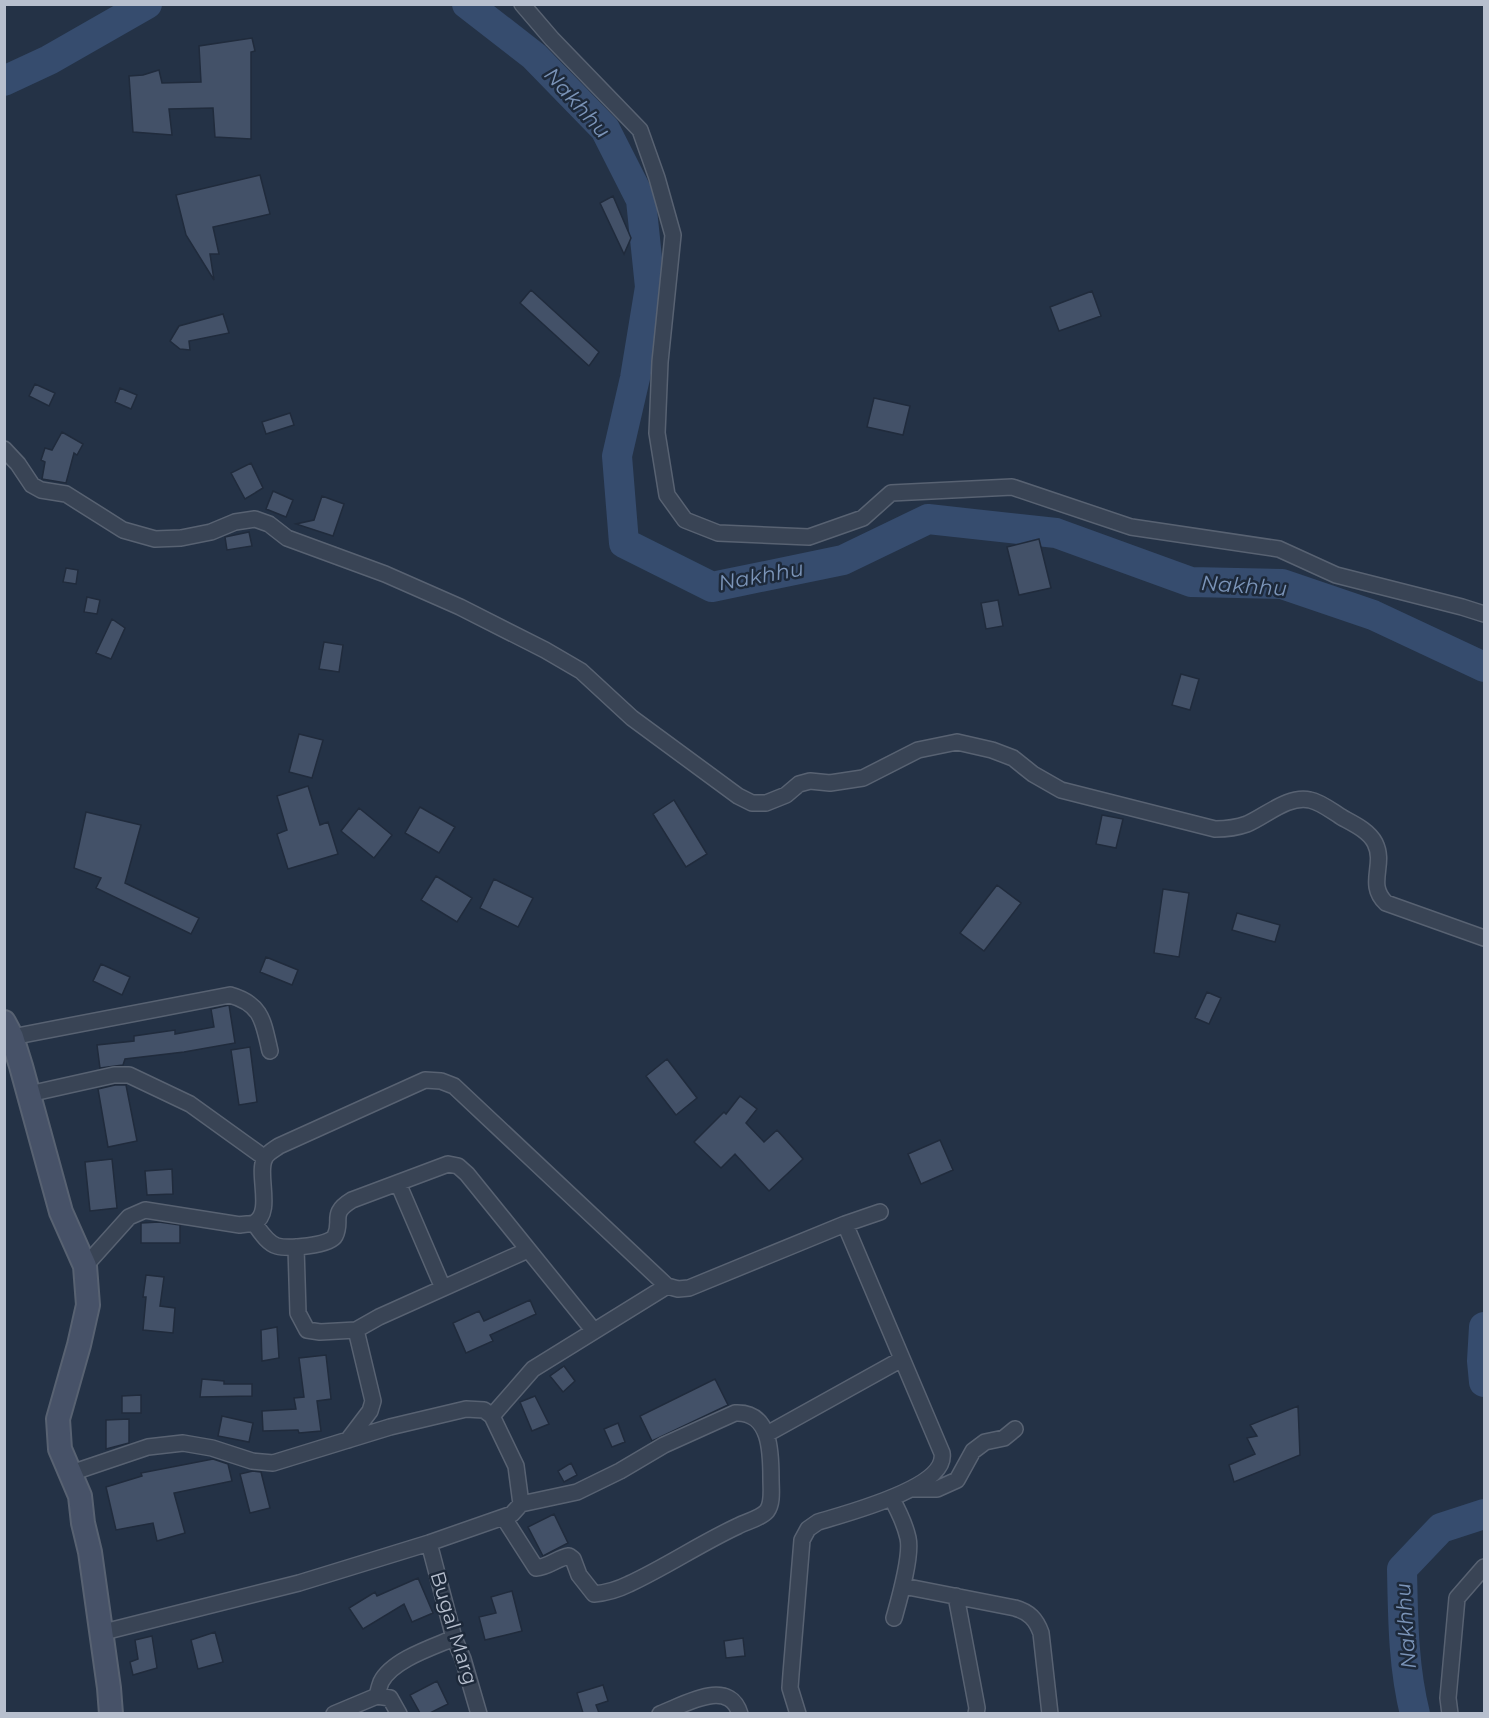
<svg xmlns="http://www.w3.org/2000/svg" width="1489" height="1718" viewBox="0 0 1489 1718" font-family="Montserrat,sans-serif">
<rect width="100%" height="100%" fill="#243246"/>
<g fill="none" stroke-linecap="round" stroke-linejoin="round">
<path stroke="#364c6e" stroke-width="30" d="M467,4L534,56L605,129L641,200L650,287L635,378L617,456L624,543L712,587L843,560L928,519L1056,533L1191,582L1282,584L1373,615L1484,667
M4,81L49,60L147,4
M1484,1327L1482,1361L1484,1382
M1415,1714C1403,1666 1403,1617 1402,1569L1441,1528L1484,1514"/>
</g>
<path fill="#435168" stroke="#202b3c" stroke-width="1.5" d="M252,38L255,51L251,52V139L215,137L213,108L169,109L172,135L133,132L129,76L143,75L159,70L162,83L201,82L199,46Z
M260,175L270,214L213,227L219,254H210L214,280L186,235L176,195Z
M613,196L631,238L624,254L600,203Z
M531,290L599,352L589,366L520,303Z
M1092,291L1101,316L1059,331L1050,307Z
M223,314L229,333L189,341L190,350L180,349L170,341L179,326Z
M35,384L55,393L49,406L29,396Z
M120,388L137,395L131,409L115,402Z
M874,398L910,406L903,435L867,427Z
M290,413L294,425L266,434L262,422Z
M62,432L83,444L77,455L74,453L66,483L42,479L45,462L41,460L45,448L52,450Z
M251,463L263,488L245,499L231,473Z
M273,491L293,500L286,517L266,509Z
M322,496L344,504L333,536L296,524L314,520Z
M249,532L252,546L227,550L225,537Z
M1039,539L1051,588L1019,595L1007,547Z
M66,568L78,570L76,584L63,582Z
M87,597L100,600L97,614L84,612Z
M998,600L1003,626L986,629L981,603Z
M112,619L125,628L111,659L96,653Z
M324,642L343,645L339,672L319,669Z
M1181,674L1199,679L1190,710L1172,705Z
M299,734L323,740L312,778L289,772Z
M308,786L320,825L328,822L338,854L288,869L277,834L287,830L277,796Z
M674,800L707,854L686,867L653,814Z
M420,807L455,827L439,853L405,833Z
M359,808L392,835L374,858L341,831Z
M86,812L141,825L125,883L199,918L191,934L96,888L101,878L74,868Z
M1102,815L1123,819L1116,848L1096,844Z
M436,876L472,898L457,922L421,900Z
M494,879L533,898L518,927L480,908Z
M997,885L1021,903L984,951L960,933Z
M1163,889L1189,893L1179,957L1154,953Z
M1237,913L1280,925L1275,942L1232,930Z
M266,957L298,970L292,985L260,972Z
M101,964L130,977L122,995L93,981Z
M1207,992L1221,998L1209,1024L1195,1018Z
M229,1005L235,1043L184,1052L125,1059L123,1065L100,1068L97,1045L134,1041V1036L175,1030V1034L214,1027L211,1009Z
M250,1047L257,1102L239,1105L231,1050Z
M667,1059L697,1098L676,1115L646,1076Z
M115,1085H126L137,1141L108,1147L98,1089Z
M740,1096L757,1109L746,1123L764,1142L777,1130L803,1159L769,1191L735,1154L721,1168L694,1142L724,1112L726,1114Z
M940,1140L953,1170L921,1184L908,1154Z
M112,1159L117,1208L90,1211L85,1162Z
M172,1169L173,1194L147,1195L145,1171Z
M159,1222L180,1225V1243H141V1223Z
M146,1275L164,1277L160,1306L175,1308L173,1333L143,1330L146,1297H143Z
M530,1300L536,1314L490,1335L493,1341L466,1353L453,1323L479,1311L484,1321Z
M277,1327L279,1358L262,1361L261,1330Z
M326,1355L331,1399L317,1401L321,1431L299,1433L298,1430L263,1431L262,1411L296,1409L294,1398L304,1397L299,1358Z
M564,1366L575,1381L563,1392L550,1376Z
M202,1379L224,1381V1384H252V1396L200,1397Z
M715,1379L728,1405L652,1441L640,1416Z
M141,1395V1413H122V1396Z
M535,1396L549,1424L532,1431L520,1402Z
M1298,1406L1300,1455L1234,1482L1229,1465L1255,1454L1247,1438L1257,1436L1250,1425Z
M222,1416L253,1423L249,1442L218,1436Z
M129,1419V1443L106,1449V1420Z
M618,1423L625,1442L612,1447L604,1429Z
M213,1459L228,1464L232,1481L174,1493L185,1533L157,1541L153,1523L116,1530L106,1487L142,1476L141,1473Z
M571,1463L577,1475L564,1482L558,1471Z
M253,1471L261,1472L270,1508L250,1513L240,1474Z
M554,1514L568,1543L543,1556L528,1527Z
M418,1578L433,1613L412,1622L404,1604L363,1629L349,1608L375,1592L377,1596Z
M512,1591L522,1631L485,1640L479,1617L496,1613L491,1597Z
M215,1632L223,1662L198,1669L191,1640Z
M152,1636L157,1668L133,1675L130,1662L138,1659L135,1640Z
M743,1638L745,1656L726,1658L724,1641Z
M437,1681L448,1704L430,1713H420L410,1695Z
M603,1685L608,1701L596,1705L599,1713H583L577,1693Z"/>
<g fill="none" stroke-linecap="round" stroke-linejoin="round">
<defs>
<path id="minor" d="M522,4L552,39L640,130L657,178L673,235L660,362L657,433L667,495L685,520L718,533L809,537L863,518L891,493L1012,487L1131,527L1279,549L1336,575L1462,607L1484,614
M4,449L18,464L32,485L41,490L66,494L123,530L155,539L181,538L211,532L235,522L255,519L269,524L287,538L385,574L460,607L545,650L581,671L632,718L738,796L752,803H766L786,795L799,784L810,781L830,783L863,778L918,750L957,742L992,750L1013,758L1033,774L1061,790L1215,829C1226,829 1236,828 1247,824C1266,816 1288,795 1310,800C1321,802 1333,812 1343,818C1354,824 1369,831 1375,843C1386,865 1366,884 1386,903L1484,938
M12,1037L230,995C262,1004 263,1021 270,1051
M29,1094L114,1075H129L190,1104L265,1158
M398,1183L443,1288
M254,1223C260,1231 267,1243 277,1246C287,1249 330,1246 335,1236C343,1220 329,1214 352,1200L448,1164L458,1166L467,1174L594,1331
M296,1247L298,1313L307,1330L320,1332L356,1330L379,1317L528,1250
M85,1266L129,1217L145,1210L240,1225C244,1224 251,1224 254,1223C274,1213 256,1173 265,1158C267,1153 275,1149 279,1146L425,1080L441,1081L454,1086L667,1286L678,1289L689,1288L845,1224L880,1212
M492,1416L533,1369L667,1286
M767,1434L902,1359
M348,1440L370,1411L373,1401L356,1330
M71,1473L148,1447L183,1443L212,1448L252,1461L273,1463L390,1427L466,1409L484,1410L492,1416L516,1466L521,1504L512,1514L429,1543L299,1583L100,1633
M911,1489H937L957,1480L973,1451L985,1442L1004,1438L1015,1429
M892,1499C899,1512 905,1524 908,1538C912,1556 899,1600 894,1618
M504,1518L536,1568C549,1567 557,1558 569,1556L573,1559L579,1575L594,1594C605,1593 619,1589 629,1584C666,1567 701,1543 738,1526C747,1521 760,1519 767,1511C773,1503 771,1489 771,1479C771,1453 771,1411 735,1413L664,1445L620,1471L577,1492L521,1504
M429,1543L454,1638L463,1659L479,1714
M903,1586L1015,1608C1029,1612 1036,1619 1041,1633L1050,1714
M956,1596L977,1708L976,1714
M377,1696C378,1692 379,1687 381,1682C392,1660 433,1647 454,1638
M334,1714L377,1696L390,1698L399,1714
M660,1714C684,1705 729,1677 740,1714
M798,1714L790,1688L791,1674L802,1540L808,1529L818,1522C844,1514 948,1488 942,1453L845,1224
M1450,1714L1448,1698L1457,1598L1484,1567"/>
<path id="secondary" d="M4,1022L12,1037L21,1066L61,1212L85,1266L88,1305L79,1345L58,1419L60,1449L80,1496L83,1523L90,1552L109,1688L111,1714"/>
</defs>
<use href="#minor" stroke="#586272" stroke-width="18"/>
<use href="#secondary" stroke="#586272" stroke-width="26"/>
<use href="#minor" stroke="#394455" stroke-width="15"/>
<use href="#secondary" stroke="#475268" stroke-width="22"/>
</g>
<g text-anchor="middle" stroke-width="5" stroke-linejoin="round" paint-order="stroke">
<g font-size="20" fill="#b7bfce" stroke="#1d293a">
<text transform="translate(454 1628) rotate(73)" y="7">Bugal Marg</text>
</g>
<g font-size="21" font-style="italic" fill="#7b94b8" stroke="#1d293a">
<text transform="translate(577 103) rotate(48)" y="7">Nakhhu</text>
<text transform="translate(761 576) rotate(-10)" y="7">Nakhhu</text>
<text transform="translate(1244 586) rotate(4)" y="7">Nakhhu</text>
<text transform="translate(1406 1626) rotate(-94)" y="7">Nakhhu</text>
</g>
</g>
<rect width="1489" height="1718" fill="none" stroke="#b7bfce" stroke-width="12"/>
</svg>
